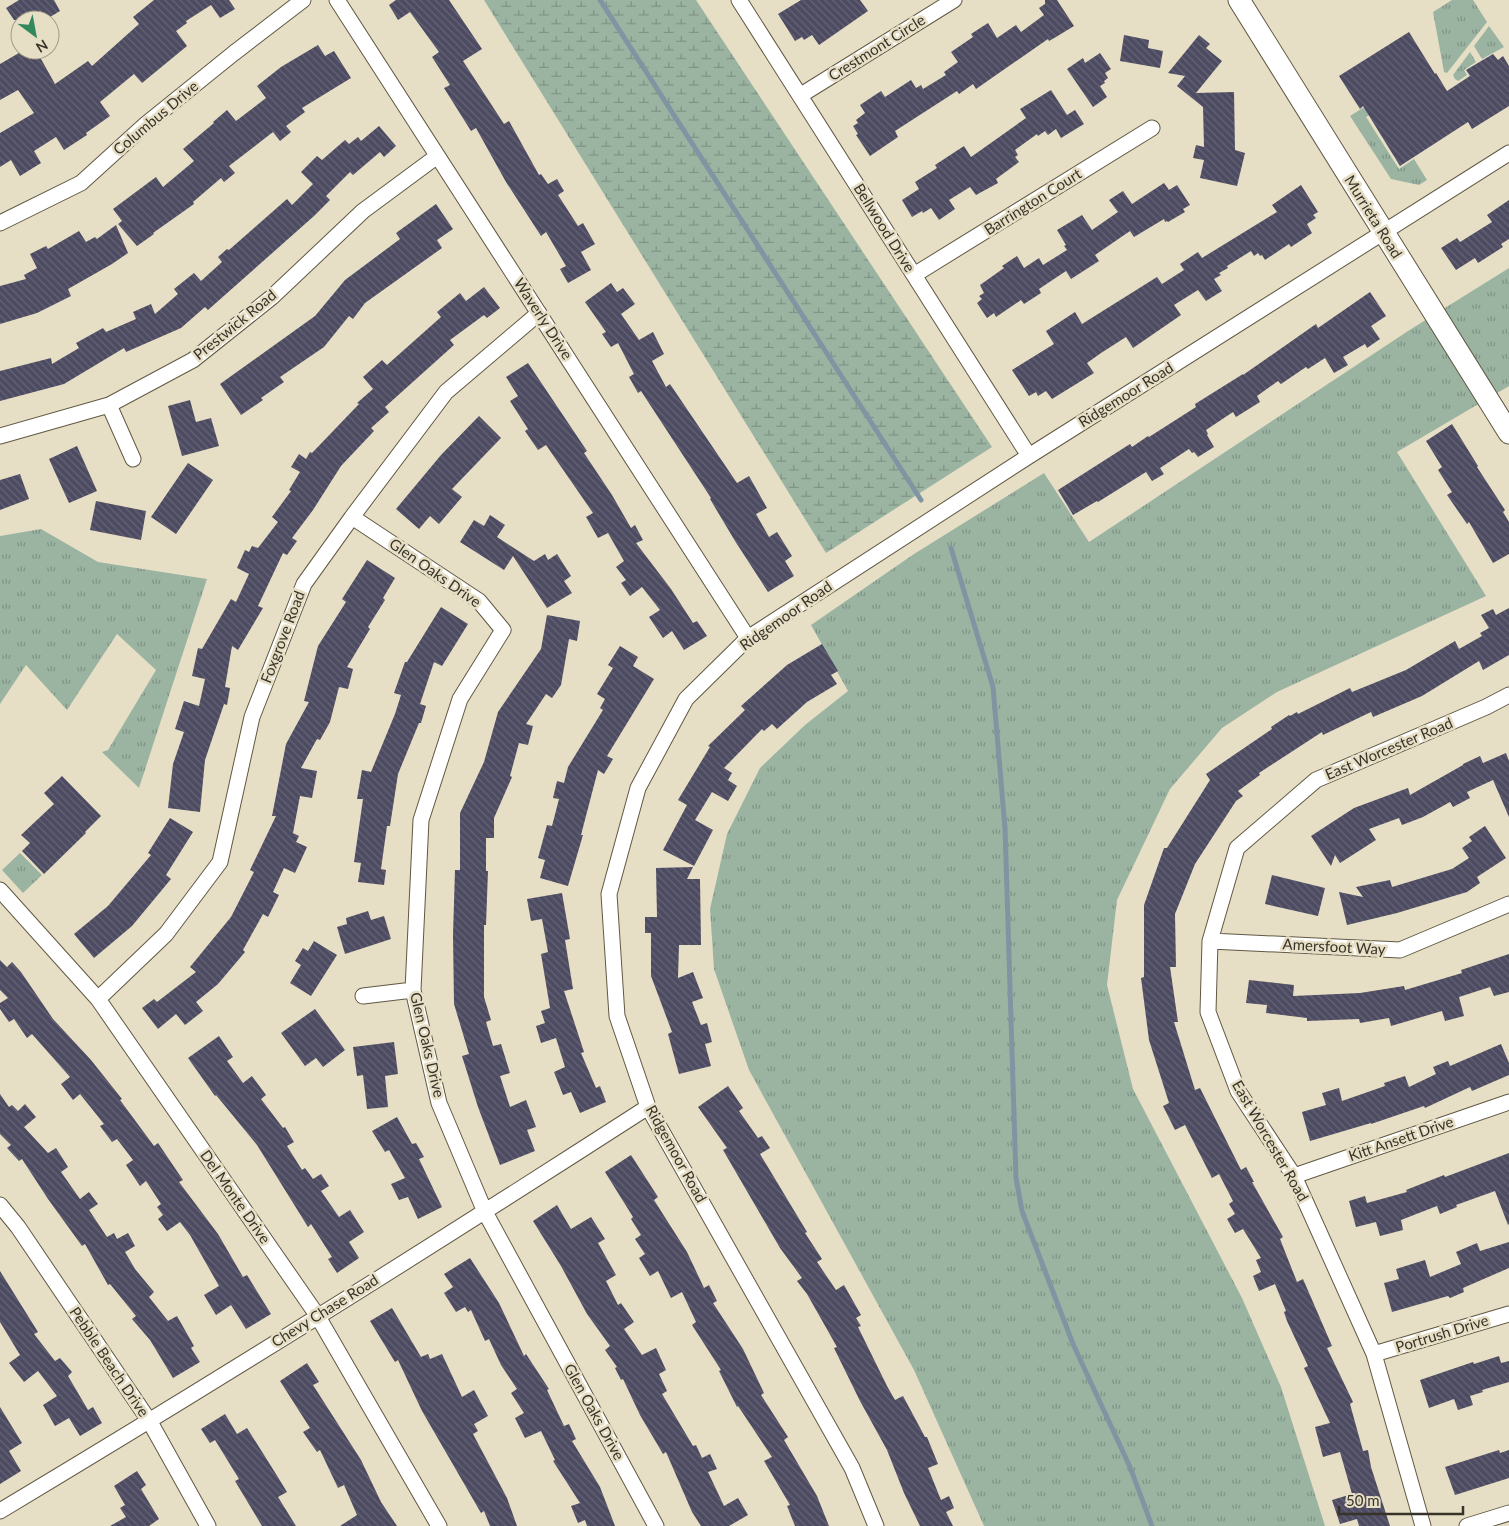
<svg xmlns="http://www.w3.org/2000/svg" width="1509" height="1526" viewBox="0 0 1509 1526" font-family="Lato,sans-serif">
<defs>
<pattern id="grass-tufts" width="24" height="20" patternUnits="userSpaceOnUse" patternTransform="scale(1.25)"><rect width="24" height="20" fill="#9bb4a2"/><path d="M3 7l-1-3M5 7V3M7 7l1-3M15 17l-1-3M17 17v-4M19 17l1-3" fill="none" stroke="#7f9384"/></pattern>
<pattern id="wetland-marsh" width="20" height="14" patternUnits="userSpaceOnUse" patternTransform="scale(1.25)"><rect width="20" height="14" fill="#9bb4a2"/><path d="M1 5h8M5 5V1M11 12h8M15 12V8" fill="none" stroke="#7f9384"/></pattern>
<pattern id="building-back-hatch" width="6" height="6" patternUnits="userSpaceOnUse" patternTransform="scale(1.25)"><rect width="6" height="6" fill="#4d4b61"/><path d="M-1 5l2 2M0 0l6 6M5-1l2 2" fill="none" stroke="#656374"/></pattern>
</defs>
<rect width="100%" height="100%" fill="#e7dfc5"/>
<path fill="url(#grass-tufts)" d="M1452,0H1473L1487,22L1447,73L1444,72L1433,12Z
M1489,26L1504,47L1482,59L1474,46Z
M1470,52L1476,62L1464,70L1467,75L1458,81L1455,79L1453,75Z
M1393,89L1396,97L1366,117L1399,169L1414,159L1427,180L1419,185L1391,179L1350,116Z
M1509,268V386L1397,452L1486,596L1277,692L1222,728L1170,789L1117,900L1107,985L1133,1089L1242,1298L1281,1387L1325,1526H984L914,1370L749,1070L714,969L710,909L727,834L760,768L805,725L848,691L811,625L914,554L1044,473L1089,542L1408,331Z
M41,529L98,562L207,579L139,788L102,752L108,750L156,670L117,634L67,710L26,665L0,704V536Z
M20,853L42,875L23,893L2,870Z"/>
<path fill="url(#wetland-marsh)" d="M484,0H696L992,447L826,553Z"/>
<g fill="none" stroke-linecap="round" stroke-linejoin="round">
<path stroke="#8095a2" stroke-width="5" d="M600,0L921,500
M951,548L993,687L1005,828L1016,1178L1022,1211L1073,1344L1130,1467L1152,1526"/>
</g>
<path fill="url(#building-back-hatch)" d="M19,0H54L60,11L45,20H14L6,8Z
M154,0H229L235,9L220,18L211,5L186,21L187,23L176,31L187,46L142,83L134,74L100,102L110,116L86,133L87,135L64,150L56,137L34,151L41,163L20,176L11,160L0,167V133L34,113L18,90L0,100V64L24,50H36L55,84L88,61L92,66L139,24L133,17Z
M396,0H449L482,49L463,61L504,124L509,121L539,175L541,174L548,184L557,179L564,191L558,195L578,226L583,223L595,244L581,252L591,270L568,283L560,269L566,266L546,232L541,236L506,182L476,128L471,131L444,88L450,85L432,57L439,52L410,12L398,20L389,5Z
M801,0H860L868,11L819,45L812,35L804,40L802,37L795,41L778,14Z
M1045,0H1057L1074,26L1056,37L1049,41L1048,39L976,89L973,84L959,94L957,91L895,131L898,137L870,156L856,135L858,134L853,126L858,123L856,120L865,113L860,105L881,91L885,97L911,80L916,88L921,85L923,89L946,75L944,72L958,62L951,52L973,37L971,34L988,23L997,38L1016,25L1021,32L1044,15L1039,8L1045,4Z
M1409,32L1435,74L1436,73L1447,91L1470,76L1466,70L1493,54L1498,60L1503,56L1509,66V106L1472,129L1468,122L1400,166L1363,106L1360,109L1339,76Z
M1124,35L1149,40L1148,48L1163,51L1160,68L1120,61Z
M1199,35L1210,44L1206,48L1222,61L1196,93L1234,92L1235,150L1245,153L1237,186L1200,178L1204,160L1193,158L1196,145L1204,147L1203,107L1177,86L1185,76L1168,73Z
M318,45L325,56L334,51L351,78L302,108L305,112L286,126L291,132L280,141L273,132L229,166L235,173L224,182L221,178L193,202L194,204L153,233L154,234L137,246L118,224L122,221L113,209L156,177L163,187L194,161L183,149L214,123L213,122L227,110L236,121L266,98L257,86L281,67Z
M1100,53L1111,69L1105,73L1108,78L1104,81L1105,83L1100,86L1107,97L1093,107L1067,69L1083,58L1085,63Z
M1051,90L1067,115L1075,110L1084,124L1061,138L1056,129L1048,135L1045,131L1038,136L1037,134L1015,150L1018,155L1015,157L1019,162L996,179L998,183L976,195L970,187L949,200L955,209L939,220L931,208L923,213L922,211L912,217L902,200L919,189L915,182L937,168L935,165L964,146L971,157L1026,118L1020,109Z
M379,126L396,146L384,157L380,152L353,175L350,172L326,196L330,200L314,216L208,310L205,307L181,328L126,352L124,348L64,384L0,401V371L51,358L52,364L79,348L76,343L103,328L106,332L136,319L133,312L151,304L155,314L178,294L174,289L194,273L201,281L222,262L218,257L227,249L229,250L287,199L292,205L313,184L301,172L317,156L322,160L345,140L349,144L358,137L361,141Z
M1164,183L1169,190L1177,185L1179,188L1190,205L1183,209L1185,212L1168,222L1167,221L1165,222L1164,219L1134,237L1130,231L1095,255L1099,261L1071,279L1066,271L1039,289L1041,293L1024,304L1021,300L996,317L994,313L987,318L977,303L982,299L979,296L984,293L980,285L1004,268L1002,266L1017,256L1024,268L1039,258L1043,265L1067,250L1064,246L1066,245L1057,230L1082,215L1092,230L1118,212L1109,200L1123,191L1132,204Z
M1301,185L1318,212L1313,215L1316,218L1307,224L1312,233L1291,247L1289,244L1265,260L1262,255L1260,256L1258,253L1254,256L1251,251L1227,266L1228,268L1219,273L1221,275L1214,279L1222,291L1206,301L1198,290L1174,305L1181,315L1133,348L1126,337L1101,353L1087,363L1094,373L1052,399L1046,391L1038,396L1036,392L1029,396L1012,370L1054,344L1046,331L1075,312L1082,324L1157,277L1162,284L1184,270L1180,264L1198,252L1202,258L1277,212L1272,205Z
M1509,200V239L1501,244L1503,247L1478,263L1475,258L1456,270L1441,248L1457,238L1460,242L1492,222L1487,215Z
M436,204L453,229L437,240L442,248L365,303L353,319L349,316L324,347L280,377L284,382L261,398L263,400L241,415L220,384L315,316L345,280L400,239L396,233Z
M116,225L128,253L112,264L68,289L71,296L37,313L0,324V286L26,279L24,275L37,268L30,254L46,246L48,249L79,231L86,242L95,237L97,239Z
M611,283L617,292L623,288L635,304L621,314L639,340L653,332L664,354L652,361L666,387L670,384L737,483L749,476L767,508L756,514L769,537L777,532L792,556L785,561L794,576L768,592L735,541L710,499L711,498L641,391L638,393L629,377L634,374L618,343L611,347L602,334L606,332L585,302Z
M484,287L500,308L487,318L484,315L450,340L454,345L385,407L389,412L371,428L374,431L341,466L313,510L292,538L297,541L287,555L283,553L258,606L263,608L238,650L232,646L225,687L230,688L227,705L224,704L205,760L200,812L168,808L173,764L184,732L175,729L184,701L199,706L205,679L192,676L198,648L202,649L231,599L236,602L249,574L237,568L245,550L249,552L252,546L258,548L278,522L272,517L291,491L289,490L300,472L291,467L299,454L306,459L310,452L312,453L359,404L357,403L373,389L363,377L382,360L387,365L441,317L437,312L460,293L466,301Z
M1370,292L1386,316L1371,326L1380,339L1367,348L1365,344L1343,357L1348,365L1334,373L1325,358L1308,369L1306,367L1281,384L1278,381L1257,396L1260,402L1236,417L1233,412L1206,430L1208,434L1207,435L1214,447L1198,457L1194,452L1192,453L1189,449L1160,468L1164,474L1152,481L1146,472L1098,502L1097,501L1073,515L1058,490L1130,444L1132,447L1148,436L1149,437L1196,407L1195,404L1243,374V375L1316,324L1318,328Z
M528,363L587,451L584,453L612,495L631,528L635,525L643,540L636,543L671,589L693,623L697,621L707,636L684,650L672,631L663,638L649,617L660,610L642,587L630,596L621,583L626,580L616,567L624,561L608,533L598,538L586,517L593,513L546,445L538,450L525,431L528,429L510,401L518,396L506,377Z
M190,400L196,422L211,418L219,446L182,456L168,406Z
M479,416L501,438L452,489L462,497L439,524L430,516L419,529L396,509L441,455Z
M1452,424L1478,466L1477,467L1505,510L1503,512L1509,522V554L1493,563L1469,522L1467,524L1447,495L1452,492L1438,470L1442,467L1426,441Z
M77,446L97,491L69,503L49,459Z
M188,463L213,480L176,534L151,517Z
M20,474L29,499L0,510V480Z
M96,501L146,511L141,540L90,530Z
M490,515L505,525L497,537L534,561L545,554L548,560L557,554L571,576L564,581L572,593L547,608L513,556L504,570L460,542L474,520L484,526Z
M367,560L395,578L383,598L385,600L368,627L370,629L347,667L353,669L348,689L339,687L330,722L320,740L317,739L301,768L317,771L312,798L300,796L293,833L299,836L296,842L307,847L295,873L284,868L273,892L279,895L268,917L263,914L243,950L245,952L218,984L196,1002L203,1011L185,1025L176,1014L158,1029L142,1008L154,999L157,1002L196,972L190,967L231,917L254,872L250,870L276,816H272L286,744L309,702L304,701L318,646L346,602L342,599Z
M441,607L468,624L442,666L434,662L420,704L426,706L421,723H419L398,774L390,826H387L381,869L386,870L384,885L358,882L361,863L354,862L363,799H357L362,770L371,772L395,714L401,695L394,693L405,662H407Z
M1509,608V655L1483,670L1479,661L1422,696L1373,717L1371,712L1323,735L1322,732L1259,773L1260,775L1238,791L1243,796L1236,801L1195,864L1175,914L1176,967H1170L1178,1022H1174L1195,1090L1200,1088L1241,1170L1246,1167L1254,1182H1252L1283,1237L1280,1239L1297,1282L1303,1279L1332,1346L1327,1348L1353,1402L1350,1404L1363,1451L1368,1450L1371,1467L1390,1526H1359L1357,1519L1340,1524L1332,1500L1352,1494L1340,1452L1323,1457L1315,1427L1330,1423L1304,1368L1308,1366L1287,1321L1284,1312L1286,1311L1275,1284L1259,1291L1253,1276L1261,1272L1256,1260L1261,1258L1243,1229L1235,1233L1227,1219L1235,1214L1229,1204L1233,1201L1219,1174L1212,1178L1185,1125L1175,1130L1163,1106L1169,1103L1149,1040L1141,978L1144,977V905L1164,848H1167L1210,780L1206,774L1272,729L1271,727L1289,715L1290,716L1297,712L1298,714L1350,688L1352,692L1406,670L1455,641L1459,649L1482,636L1480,633L1489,628L1481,615L1493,609L1496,615Z
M547,615L580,621L577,641L569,639L561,685L552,698L546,694L526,724L533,726L528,745L519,743L510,776L512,777L494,818V838H486V871H488L486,925H484V997L491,1020L486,1022L493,1046L501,1044L510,1073L500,1076L510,1107L526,1100L536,1127L527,1130L535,1151L500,1165L478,1107L462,1056L469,1054L454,1004L453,935L455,870H460V813L484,762L498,712L541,649Z
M822,644L838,671L831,675L837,684L807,702L777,729L772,724L764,731L762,729L724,768L732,773L728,780L737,786L728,801L712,792L695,820L713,830L694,866L663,850L687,805L678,800L710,747L708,746L745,710L741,706L787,665Z
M620,646L638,657L633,666L654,679L607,756L613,759L604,774L598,770L581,835H583L568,886L540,878L545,860L538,858L547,825L552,826L559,799L553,798L557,781L564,783L568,767L603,710L600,708L605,699L597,694L613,668L608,665Z
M1506,753L1509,761V817L1493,780L1467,792L1470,798L1453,807L1450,802L1423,817L1402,825L1399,818L1369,829L1376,840L1340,863L1335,855L1331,866L1311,836L1354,808L1408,788L1410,795L1463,765V764L1480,756L1483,763Z
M62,776L101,816L85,832L86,833L44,874L22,851L30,843L21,835L54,804L44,793Z
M170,818L193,832L166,875L171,879L132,926L94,958L74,934L108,906L151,855L148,853Z
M1485,826L1506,858L1477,877L1480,883L1467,892L1397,913L1347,925L1339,892L1363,897L1356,887L1390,880L1392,887L1452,869L1469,858L1462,848L1472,841L1469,837Z
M693,867L687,879H700L701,945H679L678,978L693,972L703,998L692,1002L701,1025L707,1023L712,1042L705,1044L711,1066L679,1074L668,1034L672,1032L651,976V933H645V917H657L656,868Z
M1272,875L1325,888L1318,916L1265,904Z
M562,893L570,939L565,940L573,989L564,991L584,1052L581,1053L596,1088L600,1086L606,1102L580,1113L571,1092L563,1095L554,1072L565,1067L556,1038L541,1043L536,1026L545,1023L541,1011L550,1008L541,954L548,952L542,919L531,921L527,899Z
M368,911L371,920L384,916L391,939L345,954L337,927L347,924L346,918Z
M314,941L337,955L311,996L290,983L301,965L295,961L303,948L308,951Z
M1509,954V992L1494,996L1490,987L1459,997L1464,1016L1445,1021L1442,1011L1391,1026L1389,1018L1360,1023L1359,1019L1307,1021V1018L1266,1013L1267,1005L1246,1003L1249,980L1294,985L1293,996L1360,993L1404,986L1405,990L1462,973L1461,970Z
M0,960L7,967L12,962L21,972L53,1019L91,1060L122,1099L120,1100L154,1146L158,1143L183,1180L179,1182L218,1234L243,1277L247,1275L271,1314L246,1329L231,1305L216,1315L204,1295L219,1286L190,1235L180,1222L167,1231L158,1219L163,1215L157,1207L161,1204L146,1181L140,1186L126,1165L133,1160L117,1139L112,1142L100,1126L104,1124L80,1094L73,1100L61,1084L70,1077L32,1034L27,1038L14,1019L9,1022L0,1009V1003L8,998L0,990Z
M315,1009L345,1050L323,1067L316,1058L305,1066L281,1033Z
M219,1036L233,1057L227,1061L243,1083L252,1076L266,1095L261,1099L283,1128L285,1127L294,1142L287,1146L302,1170L305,1168L313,1179L321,1174L329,1186L321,1191L339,1217L350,1210L364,1232L349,1242L359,1258L337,1273L328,1259L332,1257L311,1224L308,1227L257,1145L216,1095L215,1096L188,1058Z
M394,1042L398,1074L385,1076L388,1107L367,1109L363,1075L357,1076L353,1047Z
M1501,1044L1509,1063V1075L1472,1091L1470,1087L1425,1108L1424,1106L1371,1124V1123L1310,1141L1302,1112L1326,1105L1322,1093L1339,1088L1342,1101L1385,1086L1384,1083L1405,1076L1409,1087L1436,1074L1433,1067L1448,1061L1450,1066Z
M728,1086L743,1108L739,1111L758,1138L762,1136L770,1148L760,1154L807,1232L805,1233L822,1259L817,1262L836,1290L844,1285L861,1315L856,1318L861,1326L858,1327L887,1386L895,1400L903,1396L925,1437H927L938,1464L928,1468L941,1500L949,1496L954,1508L946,1512L953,1526H920L904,1493L887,1450L860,1401L834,1348L837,1347L807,1294L797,1281L802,1278L780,1248L723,1150L727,1148L698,1107Z
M0,1094L9,1107L12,1105L18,1111L25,1104L36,1117L24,1127L48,1153L56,1148L68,1167L61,1172L80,1199L89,1192L98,1204L89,1210L107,1237L114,1233L117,1239L128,1233L135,1246L125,1252L135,1269L154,1292L149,1297L168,1321L177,1316L194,1346L191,1348L200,1362L173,1378L150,1340L132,1319L136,1316L110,1284L108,1285L85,1244L82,1246L48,1199L22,1159L19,1161L7,1148L11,1145L0,1134Z
M397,1117L412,1144L416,1143L424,1157L419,1159L442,1207L418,1219L408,1197L399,1200L391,1184L405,1178L389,1150L385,1152L372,1131Z
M1509,1153V1224L1508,1225L1495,1191L1456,1205L1457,1207L1440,1214L1437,1206L1401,1220L1403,1230L1380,1236L1376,1222L1356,1227L1349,1201L1365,1196L1367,1203L1407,1192L1406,1190L1444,1175L1445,1177Z
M631,1155L658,1197L654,1200L687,1252L704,1288L709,1285L717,1301L713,1303L743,1349L764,1393L761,1395L788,1437L784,1440L817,1496L829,1526H795L787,1506L790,1505L764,1461L772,1457L738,1406L737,1407L719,1371L721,1370L692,1325L696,1322L682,1292L671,1298L658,1271L650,1276L639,1258L645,1254L635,1239L641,1235L631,1219L633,1217L605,1172Z
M557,1205L571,1229L591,1217L605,1239L598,1243L616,1275L606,1281L618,1305L621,1303L634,1322L624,1329L642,1355L656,1348L666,1370L659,1374L667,1391L662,1394L693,1446L696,1445L702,1458L710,1454L717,1469L708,1472L724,1506L738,1498L748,1515L729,1526H701L692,1512L666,1452L663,1454L640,1415L623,1379L621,1380L615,1368L617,1367L605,1350L610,1346L587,1314L561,1266L533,1221Z
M1509,1242V1268L1463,1288L1464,1292L1450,1298L1448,1296L1392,1312L1384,1283L1399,1279L1396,1269L1425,1260L1430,1277L1461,1264L1456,1252L1477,1243L1480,1251Z
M470,1258L499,1303L524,1356L526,1354L549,1389L547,1390L564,1426L569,1424L576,1439L572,1441L600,1487L615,1526H587L585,1520L578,1523L571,1506L580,1503L553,1461L555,1460L541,1431L525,1438L515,1418L524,1413L511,1393L517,1389L501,1365L489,1339L485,1341L471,1310L468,1312L465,1307L456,1312L444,1293L453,1287L444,1274Z
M0,1271L38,1332L34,1334L55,1361L60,1358L72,1372L68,1376L88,1410L93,1407L102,1423L80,1436L69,1418L55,1426L43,1405L57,1396L38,1371L24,1382L9,1363L20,1355L0,1322Z
M392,1308L421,1357L428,1354L430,1359L442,1354L462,1397L474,1390L488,1416L474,1424L478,1431L473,1434L507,1498L517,1526H490L484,1511L481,1513L422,1411L398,1360L395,1362L370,1321Z
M1499,1356L1501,1363L1509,1361V1382L1482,1390L1483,1392L1470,1396L1473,1405L1458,1410L1454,1399L1429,1408L1420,1380L1473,1362L1474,1364Z
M307,1363L319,1382L313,1385L361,1460L381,1502L397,1526H340L357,1515L344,1485L338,1488L320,1450L317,1452L303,1432L310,1428L280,1381Z
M0,1407L22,1443L9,1451L21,1471L0,1484Z
M225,1414L237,1434L247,1428L276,1474L287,1492L278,1497L296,1526H262L235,1481L239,1479L215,1440L210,1443L201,1429Z
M1499,1450L1500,1453L1509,1450V1478L1455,1495L1445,1467Z
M137,1471L146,1485L141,1489L159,1519L149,1526H110L126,1517L120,1508L125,1505L114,1486Z"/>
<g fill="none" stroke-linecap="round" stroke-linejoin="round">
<defs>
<path id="street" d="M337,0L748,638
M739,0L1029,456
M801,95L954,0
M0,223L81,183L146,124L234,53L303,0
M914,275L1152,128
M109,405L133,459
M0,436L109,405L193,360L272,297L363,211L436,157
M352,517L479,601L503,630L460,699L421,820L413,990L439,1103L485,1212L656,1526
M0,890L98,999L317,1315L439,1526
M1210,941L1400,950L1509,904
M363,996L413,990
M98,999L166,934L220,862L252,717L304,584L352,517L446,392L539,313
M1294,1176L1509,1102
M0,1205L18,1227L150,1422L208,1526
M1374,1354L1509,1314
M0,1511C219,1380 434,1245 648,1107
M876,1526L852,1468L648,1107L617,1016L609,894L638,788L686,699L748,638L1029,456L1509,153
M1423,1526L1374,1354L1294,1176L1238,1091L1208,1012L1210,941L1237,848L1316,780L1486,707L1509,695
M1467,1526L1509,1513"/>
<path id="secondary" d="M1239,0L1509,433"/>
</defs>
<use href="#street" stroke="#605843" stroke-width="17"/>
<use href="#secondary" stroke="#605843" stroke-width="23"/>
<use href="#street" stroke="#fff" stroke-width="15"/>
<use href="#secondary" stroke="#fff" stroke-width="21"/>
</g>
<g text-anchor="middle" stroke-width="5" stroke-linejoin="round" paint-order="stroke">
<g font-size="15" fill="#373329" stroke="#e7dfc5">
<text transform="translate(877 48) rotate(-32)" y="5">Crestmont Circle</text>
<text transform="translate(156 118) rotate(-40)" y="5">Columbus Drive</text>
<text transform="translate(1033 202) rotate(-32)" y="5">Barrington Court</text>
<text transform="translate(1373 217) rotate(58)" y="5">Murrieta Road</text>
<text transform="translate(884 228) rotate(58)" y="5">Bellwood Drive</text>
<text transform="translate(543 319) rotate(57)" y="5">Waverly Drive</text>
<text transform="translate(235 325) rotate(-39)" y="5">Prestwick Road</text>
<text transform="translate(1126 395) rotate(-32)" y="5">Ridgemoor Road</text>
<text transform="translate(435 573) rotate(35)" y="5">Glen Oaks Drive</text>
<text transform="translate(786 616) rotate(-35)" y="5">Ridgemoor Road</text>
<text transform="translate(283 637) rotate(-69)" y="5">Foxgrove Road</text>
<text transform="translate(1389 749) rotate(-23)" y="5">East Worcester Road</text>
<text transform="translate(1334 947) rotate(3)" y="5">Amersfoot Way</text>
<text transform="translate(427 1045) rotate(77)" y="5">Glen Oaks Drive</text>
<text transform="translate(1401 1139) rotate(-19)" y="5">Kitt Ansett Drive</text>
<text transform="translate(1270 1141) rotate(60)" y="5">East Worcester Road</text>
<text transform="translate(676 1154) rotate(61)" y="5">Ridgemoor Road</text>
<text transform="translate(235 1197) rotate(55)" y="5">Del Monte Drive</text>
<text transform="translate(325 1311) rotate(-32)" y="5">Chevy Chase Road</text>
<text transform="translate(1442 1334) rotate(-17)" y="5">Portrush Drive</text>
<text transform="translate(109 1362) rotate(56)" y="5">Pebble Beach Drive</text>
<text transform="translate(594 1412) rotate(61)" y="5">Glen Oaks Drive</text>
</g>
</g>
<g transform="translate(35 35) rotate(148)"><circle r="24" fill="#e7dfc5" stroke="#a19a87"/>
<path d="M0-4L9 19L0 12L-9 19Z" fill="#34895c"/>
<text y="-8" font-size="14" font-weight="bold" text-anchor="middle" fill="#373329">N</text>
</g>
<path d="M1339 1506v8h124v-8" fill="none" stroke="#373329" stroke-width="2.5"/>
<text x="1346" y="1506" font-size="15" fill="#373329" stroke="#e7dfc5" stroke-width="4" paint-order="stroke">50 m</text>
</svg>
